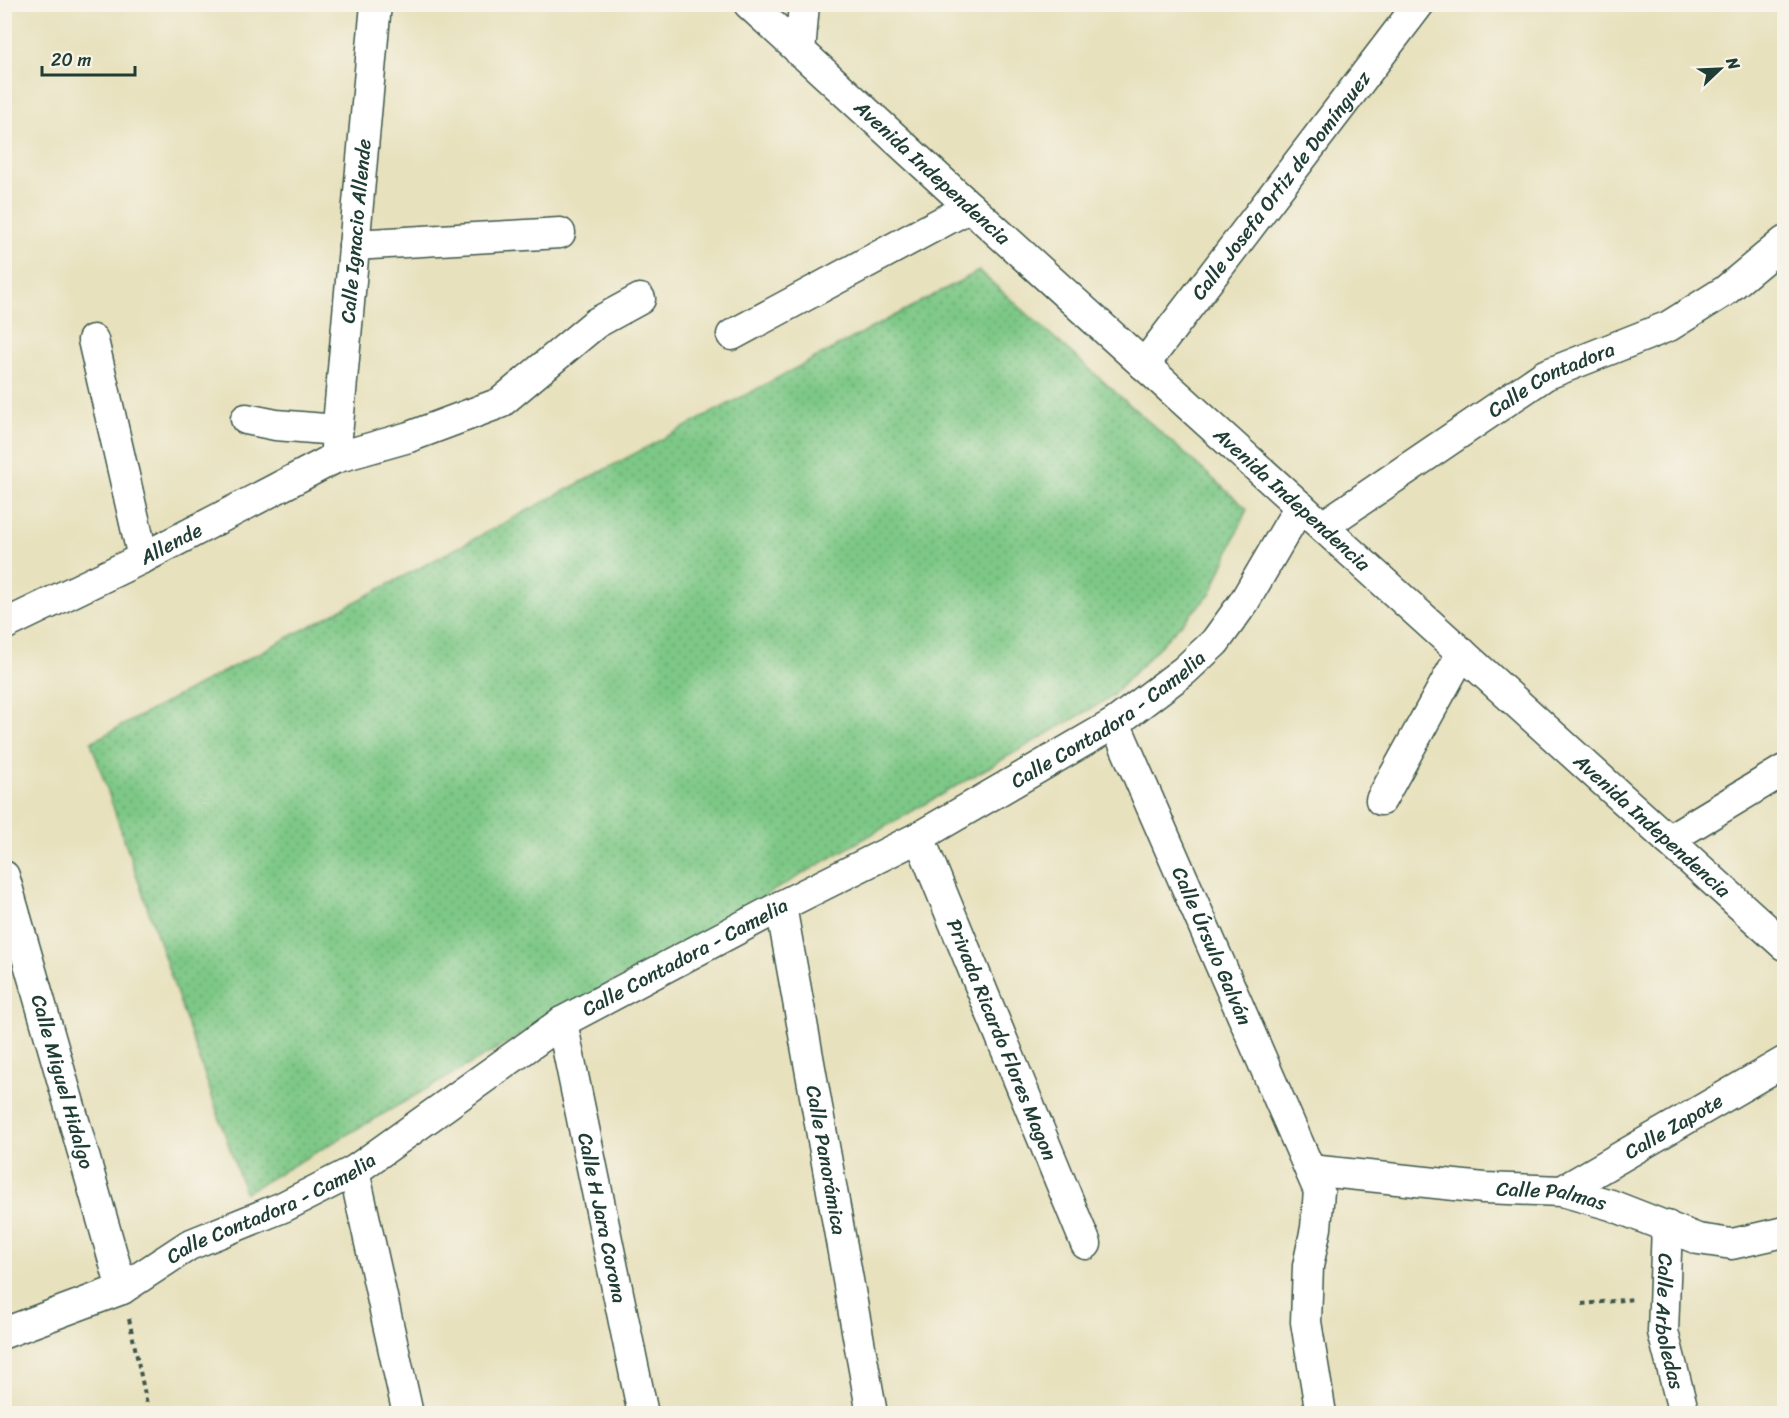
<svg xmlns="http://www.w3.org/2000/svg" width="1789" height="1418" viewBox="0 0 1789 1418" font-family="Sriracha,sans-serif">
<defs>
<pattern id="grass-dots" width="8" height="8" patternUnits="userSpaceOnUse" patternTransform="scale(1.5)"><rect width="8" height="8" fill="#7dc886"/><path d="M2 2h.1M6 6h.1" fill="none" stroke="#66a46e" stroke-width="1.8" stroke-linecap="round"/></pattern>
</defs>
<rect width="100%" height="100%" fill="#f7f3e8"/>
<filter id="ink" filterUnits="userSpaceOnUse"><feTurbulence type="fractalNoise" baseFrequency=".0167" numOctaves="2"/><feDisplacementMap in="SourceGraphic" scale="12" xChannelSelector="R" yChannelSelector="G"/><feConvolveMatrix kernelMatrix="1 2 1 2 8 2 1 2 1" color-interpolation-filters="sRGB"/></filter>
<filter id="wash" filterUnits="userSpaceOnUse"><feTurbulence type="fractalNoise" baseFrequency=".008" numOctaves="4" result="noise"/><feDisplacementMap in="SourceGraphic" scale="24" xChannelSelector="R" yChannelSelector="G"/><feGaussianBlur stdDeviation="1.35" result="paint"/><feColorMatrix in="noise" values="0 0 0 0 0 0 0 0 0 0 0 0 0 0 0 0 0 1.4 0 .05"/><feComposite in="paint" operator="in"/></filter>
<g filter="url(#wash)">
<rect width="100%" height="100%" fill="#e7e1bd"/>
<path fill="url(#grass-dots)" stroke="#4e825d" stroke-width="1.5" d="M979,271L1247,509L1211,593L1110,698L245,1193L91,742Z"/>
</g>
<g filter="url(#ink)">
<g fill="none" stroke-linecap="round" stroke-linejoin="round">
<defs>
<g id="street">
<path id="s1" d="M749,4L970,207L1784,945"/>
<path d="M800,52L804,4"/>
<path d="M354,245L560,233"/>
<path d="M732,335L970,207"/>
<path d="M93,340L143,558"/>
<path id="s2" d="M1144,365L1419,4"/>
<path d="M246,419L276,425L337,430"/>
<path id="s3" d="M335,458L376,4"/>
<path id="s4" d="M1323,526L1545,375L1669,326L1725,291L1784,242"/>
<path id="s5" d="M4,625L143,558L335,458L409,437L500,403L596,323L640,299"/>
<path id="s6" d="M1115,723L1319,1191L1316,1228L1308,1266L1306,1322L1321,1414"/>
<path d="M1381,800L1462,653"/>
<path id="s7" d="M919,837L1086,1244"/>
<path d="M1668,840L1784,770"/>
<path id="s8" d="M4,876L122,1289"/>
<path id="s9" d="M781,906L872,1414"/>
<path id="s10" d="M562,1022L643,1414"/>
<path id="s11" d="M1310,1170L1484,1188L1562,1191L1611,1205L1698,1239L1732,1244L1784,1232"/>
<path d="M354,1171L408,1414"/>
<path id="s12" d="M1562,1191L1784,1062"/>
<path id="s13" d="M1667,1226L1663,1332L1684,1414"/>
<path id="s14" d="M4,1333L122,1289L189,1245L283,1207L354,1171L562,1022L781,906L919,837L1115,723L1184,671L1215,642L1244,602L1300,506"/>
</g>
</defs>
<use href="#street" stroke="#3d5649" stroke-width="33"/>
<path stroke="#3d5649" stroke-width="4" stroke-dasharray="4.5 4.5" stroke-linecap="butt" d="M1582,1304L1634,1299
M129,1319L149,1414"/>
<use href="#street" stroke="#fff" stroke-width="30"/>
</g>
</g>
<g text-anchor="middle" stroke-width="6" stroke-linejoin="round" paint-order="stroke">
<g font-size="20" fill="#1f3d34" stroke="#f7f3e8">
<text dy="7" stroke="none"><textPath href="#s1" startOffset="249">Avenida Independencia</textPath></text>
<text dy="7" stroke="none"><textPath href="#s2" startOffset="226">Calle Josefa Ortiz de Domínguez</textPath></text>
<text dy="7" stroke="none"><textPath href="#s3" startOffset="228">Calle Ignacio Allende</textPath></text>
<text dy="7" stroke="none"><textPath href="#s4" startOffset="272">Calle Contadora</textPath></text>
<text dy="7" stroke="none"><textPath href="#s1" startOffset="735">Avenida Independencia</textPath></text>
<text dy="7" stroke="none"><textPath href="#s5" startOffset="186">Allende</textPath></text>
<text dy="7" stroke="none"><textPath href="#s14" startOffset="1268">Calle Contadora - Camelia</textPath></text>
<text dy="7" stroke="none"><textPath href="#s1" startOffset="1221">Avenida Independencia</textPath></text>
<text dy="7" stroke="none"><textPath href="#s6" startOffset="243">Calle Úrsulo Galván</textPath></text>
<text dy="7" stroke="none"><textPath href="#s14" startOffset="782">Calle Contadora - Camelia</textPath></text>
<text dy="7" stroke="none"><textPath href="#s7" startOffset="219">Privada Ricardo Flores Magon</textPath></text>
<text dy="7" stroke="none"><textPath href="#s8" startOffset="214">Calle Miguel Hidalgo</textPath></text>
<text dy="7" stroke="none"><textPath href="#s12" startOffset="129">Calle Zapote</textPath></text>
<text dy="7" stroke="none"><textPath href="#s9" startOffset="258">Calle Panorámica</textPath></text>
<text dy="7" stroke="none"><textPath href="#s11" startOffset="243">Calle Palmas</textPath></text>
<text dy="7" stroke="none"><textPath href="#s14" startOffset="296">Calle Contadora - Camelia</textPath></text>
<text dy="7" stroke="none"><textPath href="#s10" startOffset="200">Calle H Jara Corona</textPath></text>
<text dy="7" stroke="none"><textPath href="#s13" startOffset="96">Calle Arboledas</textPath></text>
</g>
</g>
<rect width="1789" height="1418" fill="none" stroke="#f7f3e8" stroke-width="24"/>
<g transform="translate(1720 69) rotate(67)" stroke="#f7f3e8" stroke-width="4.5" paint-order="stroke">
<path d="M0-4.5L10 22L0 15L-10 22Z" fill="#1f3d34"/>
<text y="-9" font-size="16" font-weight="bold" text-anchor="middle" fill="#1f3d34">N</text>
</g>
<path d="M42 66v9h93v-9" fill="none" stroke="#1f3d34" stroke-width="3"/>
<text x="51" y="66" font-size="18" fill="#1f3d34" stroke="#f7f3e8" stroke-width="4.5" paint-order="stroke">20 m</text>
</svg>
